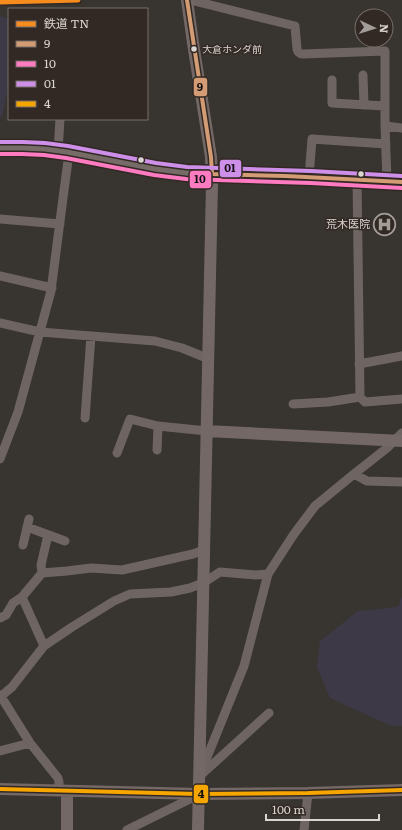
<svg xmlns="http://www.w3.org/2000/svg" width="402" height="830" viewBox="0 0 402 830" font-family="Literata,'Noto Sans JP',serif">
<rect width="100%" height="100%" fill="#383430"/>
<path fill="#3e3947" d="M0,16L9,19V83L2,117H0Z
M402,597V726H391L330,698L317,667L320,641L358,611L398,607Z"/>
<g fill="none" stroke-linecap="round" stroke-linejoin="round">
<path stroke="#6e6562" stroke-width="9" d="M190,0L295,26L297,49C298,53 299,54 303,54L385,51V126L387,181
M363,75L364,105
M332,80V103L385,106
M385,126L402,128
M58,151L60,119
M309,177L312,139L386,144
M357,179L360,397
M0,219L60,224
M0,276L52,288
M0,323L40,332L155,341L182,348L209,359
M359,364L402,356
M293,404L328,402L360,397L365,402L402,399
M85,418L91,336
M157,450L158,426
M117,453L130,419L158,426L207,431
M0,459L18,412L51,291L63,198L69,153
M354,474L367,481L402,482
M27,527L65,541
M23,545L29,519
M42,573L41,565L48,535
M22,597L44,646
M0,618L6,615L13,603L22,597L42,573L67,571L91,568L122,570L193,554L204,550
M0,695L30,743L58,778L59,782V791
M0,697L12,687L44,646L72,627L114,601L130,594L171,592L190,588L203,583L220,572L256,575L268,574L294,534L315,506L354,474L387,448L402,433
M0,751L30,743
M201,772L244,666L268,574
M202,774L269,713
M127,830L198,795
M304,830L308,793"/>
<path stroke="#736865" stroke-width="12" d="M187,0L193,43L211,157L212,184L198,830
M207,431L402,441
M0,789L199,794L308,793L402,790
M67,830V791"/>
<path stroke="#776b67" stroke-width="16" d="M0,148C60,144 118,166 177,172C203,175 230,174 256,175C305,176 354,178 402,182"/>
<defs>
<path id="bus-1" d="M187,0L211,157L212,174
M212,174L286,176L402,182"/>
<path id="bus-2" d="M0,154H22L44,155L66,158L154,175L186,179L311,183L402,188"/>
<path id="bus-3" d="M0,142H23L45,143L68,146L156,163L187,167L311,171L402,176"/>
<path id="bus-4" d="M0,789L199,794L308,793L402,790"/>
</defs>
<use href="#bus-1" stroke="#322924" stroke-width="7"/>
<use href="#bus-2" stroke="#322924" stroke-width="7"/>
<use href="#bus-3" stroke="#322924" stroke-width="7"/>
<use href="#bus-4" stroke="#322924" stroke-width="7"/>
<use href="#bus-1" stroke="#d39c74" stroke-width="4"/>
<use href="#bus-2" stroke="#fe7ac1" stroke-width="4"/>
<use href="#bus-3" stroke="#ce8fe9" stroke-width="4"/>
<use href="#bus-4" stroke="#f7a600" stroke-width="4"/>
<defs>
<path id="rail-1" d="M0,2L78,0"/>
</defs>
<use href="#rail-1" stroke="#322924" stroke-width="8"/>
<use href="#rail-1" stroke="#f68b1e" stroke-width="5"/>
</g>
<defs>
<symbol id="hospital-ring" viewBox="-11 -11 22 22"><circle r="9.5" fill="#322924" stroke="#a29d99" stroke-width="1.5"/><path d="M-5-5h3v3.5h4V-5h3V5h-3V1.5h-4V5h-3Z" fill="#a29d99"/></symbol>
</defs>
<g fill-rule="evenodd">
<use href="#hospital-ring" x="372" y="212" width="25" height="25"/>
</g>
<g fill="#dbd5d1" stroke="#322924" stroke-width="1.5">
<circle cx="194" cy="49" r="3.5"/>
<circle cx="141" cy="160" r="3.5"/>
<circle cx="361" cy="174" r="3.5"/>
</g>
<g text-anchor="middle" stroke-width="3" stroke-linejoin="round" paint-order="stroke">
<g font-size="10" fill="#dbd5d1" stroke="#322924" text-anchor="start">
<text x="202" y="53">大倉ホンダ前</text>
</g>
<g font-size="11" fill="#dbd5d1" stroke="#322924" text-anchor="end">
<text x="370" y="228">荒木医院</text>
</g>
</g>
<g stroke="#322924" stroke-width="1.5">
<rect x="193" y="77" width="15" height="20" rx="4" fill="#d39c74"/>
<rect x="219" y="159" width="23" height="19" rx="4" fill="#ce8fe9"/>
<rect x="189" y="170" width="23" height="19" rx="4" fill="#fe7ac1"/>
<rect x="193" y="784" width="16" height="20" rx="4" fill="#f7a600"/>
</g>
<g font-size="11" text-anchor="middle" font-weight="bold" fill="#111">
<text x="200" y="91">9</text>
<text x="230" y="172">01</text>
<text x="200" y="183">10</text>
<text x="201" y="798">4</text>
</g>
<rect x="8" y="8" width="140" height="112" fill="#322924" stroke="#766e69"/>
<rect x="16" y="21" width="20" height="6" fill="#f68b1e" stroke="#766e69"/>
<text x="44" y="28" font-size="12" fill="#dbd5d1">鉄道 TN</text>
<rect x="16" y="41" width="20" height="6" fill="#d39c74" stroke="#766e69"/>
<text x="44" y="48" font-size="12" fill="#dbd5d1">9</text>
<rect x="16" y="61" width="20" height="6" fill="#fe7ac1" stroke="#766e69"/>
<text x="44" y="68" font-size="12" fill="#dbd5d1">10</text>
<rect x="16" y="81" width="20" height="6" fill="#ce8fe9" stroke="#766e69"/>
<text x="44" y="88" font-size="12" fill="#dbd5d1">01</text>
<rect x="16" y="101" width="20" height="6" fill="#f7a600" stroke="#766e69"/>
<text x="44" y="108" font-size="12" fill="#dbd5d1">4</text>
<g transform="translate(374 28) rotate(94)"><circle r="19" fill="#322924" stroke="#766e69"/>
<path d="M0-3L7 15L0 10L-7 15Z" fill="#a29d99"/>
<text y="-6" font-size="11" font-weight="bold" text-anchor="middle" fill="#dbd5d1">N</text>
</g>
<path d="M266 814v6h113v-6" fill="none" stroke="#dbd5d1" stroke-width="2"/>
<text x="272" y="814" font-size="12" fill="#dbd5d1" stroke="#322924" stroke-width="3" paint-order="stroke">100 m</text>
</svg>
